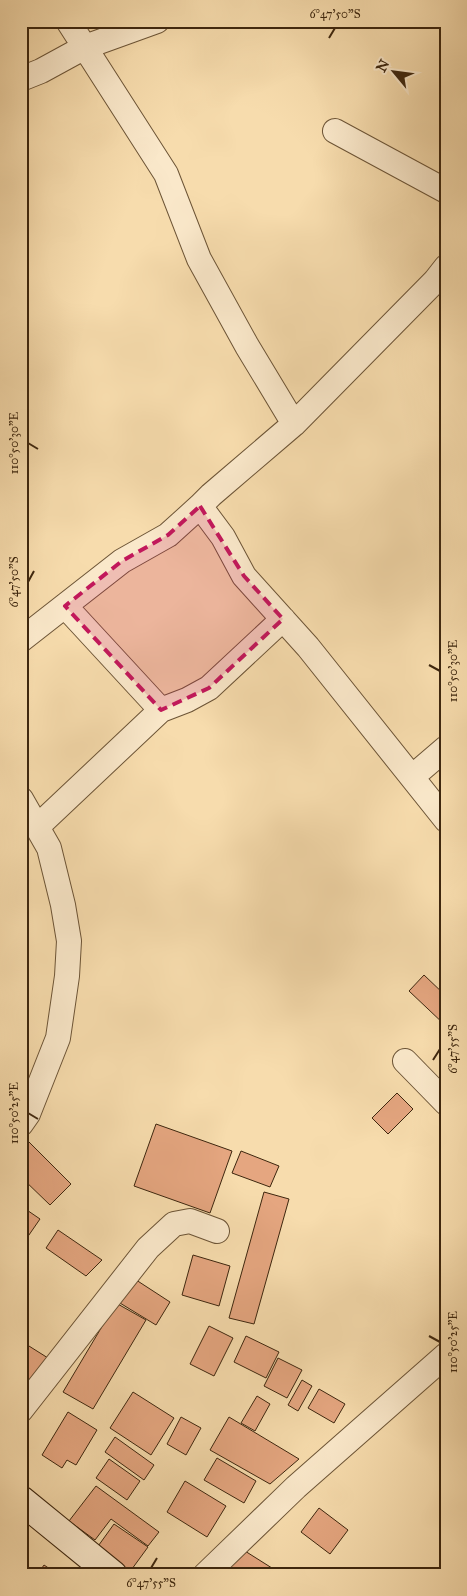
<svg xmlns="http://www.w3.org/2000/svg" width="467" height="1596" viewBox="0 0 467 1596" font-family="'IM FELL Great Primer',serif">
<rect width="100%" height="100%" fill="#f7dcad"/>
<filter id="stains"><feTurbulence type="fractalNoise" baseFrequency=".004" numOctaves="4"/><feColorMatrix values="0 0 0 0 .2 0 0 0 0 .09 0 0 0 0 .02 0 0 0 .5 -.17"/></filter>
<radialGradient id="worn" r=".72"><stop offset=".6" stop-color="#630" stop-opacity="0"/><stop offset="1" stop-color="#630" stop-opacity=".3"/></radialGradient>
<path fill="#e5a680" stroke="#3d260e" d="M424,975L446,996V1026L409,991Z
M397,1093L413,1109L388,1134L372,1118Z
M156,1124L232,1151L210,1213L134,1186Z
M28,1141L71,1184L50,1205L21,1177V1148Z
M241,1151L279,1166L270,1187L232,1173Z
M264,1192L289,1199L254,1324L229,1318Z
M21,1206L40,1219L22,1245H21Z
M58,1230L102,1260L86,1276L46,1248Z
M193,1255L230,1266L219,1306L182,1295Z
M130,1276L170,1302L156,1325L115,1300Z
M116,1303L146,1320L93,1409L63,1392Z
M209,1326L233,1338L214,1376L190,1364Z
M246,1336L279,1352L266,1378L234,1362Z
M21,1341L48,1358L21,1399Z
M278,1358L302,1370L287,1398L264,1386Z
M302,1380L312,1386L298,1411L288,1405Z
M319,1389L345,1404L334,1423L308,1408Z
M133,1392L174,1418L151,1455L110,1428Z
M257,1396L270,1404L255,1431L241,1423Z
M68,1412L97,1430L76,1465L67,1460L62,1468L42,1455Z
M181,1417L201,1428L186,1455L167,1444Z
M229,1417L299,1459L270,1484L210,1450Z
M115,1437L154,1465L144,1480L105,1452Z
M217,1458L256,1481L244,1503L204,1480Z
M109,1459L140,1481L127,1500L96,1478Z
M185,1481L226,1506L207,1537L167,1512Z
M96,1486L159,1532L148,1546L111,1519L95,1540L69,1521Z
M319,1508L348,1530L330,1554L301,1532Z
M114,1524L148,1547L129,1573L96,1549Z
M237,1546L283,1575H221Z
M44,1565L59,1575H37Z"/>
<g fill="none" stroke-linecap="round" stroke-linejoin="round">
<defs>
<path id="street" d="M68,21L166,174L199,259L247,346L294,424
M21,79L41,71L85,47L157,21
M335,131L446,191
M446,267L435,281L294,424L211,495L200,506L223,537L244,576L308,647L446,820
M65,606L161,710
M21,640L122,561L168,535L200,506
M412,777L446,748
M21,799L49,848L63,905L69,941L67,976L58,1038L28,1114L21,1124
M37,827L161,710L187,700L209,688L283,619
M405,1061L446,1103
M21,1410L148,1248L174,1224L190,1221L217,1231
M205,1575L296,1487L446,1355"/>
<path id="secondary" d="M21,1500L113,1575"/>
</defs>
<use href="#street" stroke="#6c5436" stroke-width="26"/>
<use href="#secondary" stroke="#3d260e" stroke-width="30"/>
<use href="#street" stroke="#fae8ca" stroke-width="24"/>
<use href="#secondary" stroke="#fae8ca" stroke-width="28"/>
</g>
<path fill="#c2185b" fill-opacity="0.2" stroke="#c2185b" stroke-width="4" stroke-dasharray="10 6" stroke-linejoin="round" d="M200,506L244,576L283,619L209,688L161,710L65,606L122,561L168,535Z"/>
<path fill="none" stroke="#3d260e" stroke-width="2" d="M329,38L335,28M28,443L38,449M28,582L34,571M429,665L440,671M433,1060L440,1049M28,1113L38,1119M429,1336L440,1342M151,1568L157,1558"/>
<rect width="467" height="1596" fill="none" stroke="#f7dcad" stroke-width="55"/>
<g transform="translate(394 72) rotate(299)" stroke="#fae8ca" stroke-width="4" paint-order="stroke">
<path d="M0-4L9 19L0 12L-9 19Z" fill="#3d260e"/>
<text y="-8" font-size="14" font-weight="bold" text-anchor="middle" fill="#3d260e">N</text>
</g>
<rect x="28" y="28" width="412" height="1540" fill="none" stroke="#3d260e" stroke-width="2"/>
<g font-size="12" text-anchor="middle" fill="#3d260e">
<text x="335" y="18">6°47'50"S</text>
<text transform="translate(14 443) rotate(-90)" y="4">110°50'30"E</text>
<text transform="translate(14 582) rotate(-90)" y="4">6°47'50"S</text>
<text transform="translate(453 671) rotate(-90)" y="4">110°50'30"E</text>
<text transform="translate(453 1049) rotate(-90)" y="4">6°47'55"S</text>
<text transform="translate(14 1113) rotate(-90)" y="4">110°50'25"E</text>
<text transform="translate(453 1342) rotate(-90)" y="4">110°50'25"E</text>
<text x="151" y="1587">6°47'55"S</text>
</g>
<rect width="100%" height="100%" filter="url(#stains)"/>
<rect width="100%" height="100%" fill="url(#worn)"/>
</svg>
